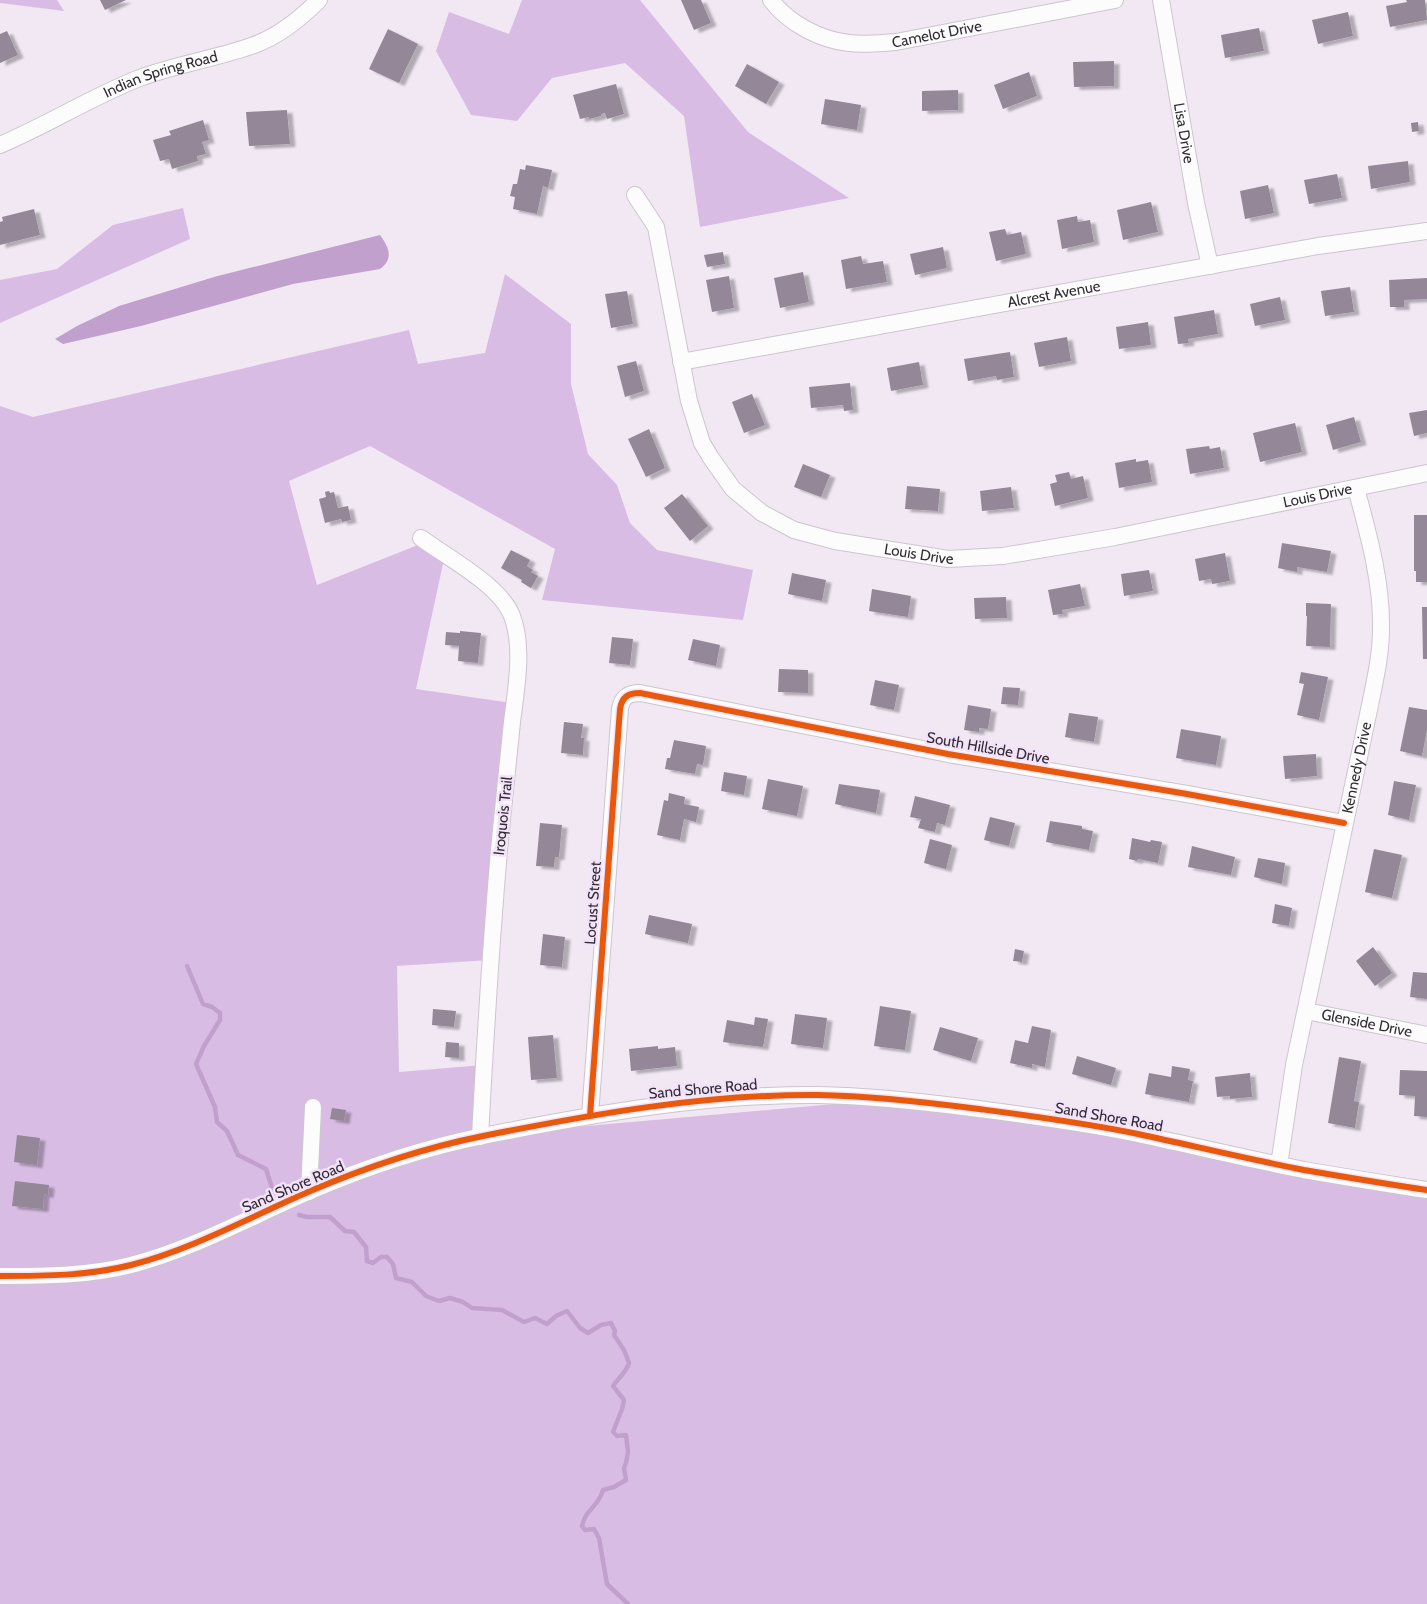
<svg xmlns="http://www.w3.org/2000/svg" width="1427" height="1604" viewBox="0 0 1427 1604" font-family="Cabin,sans-serif">
<defs>
<filter id="shadow"><feDropShadow dx="5.5" dy="3" stdDeviation="1" flood-color="#0004"/></filter>
</defs>
<rect width="100%" height="100%" fill="#f1e8f4"/>
<path fill="#d9bce4" d="M0,0H57L64,11L0,3Z
M522,0H640L748,132L849,198L700,227L684,116L625,63L552,78L517,121L471,115L436,51L449,12L509,34Z
M183,208L190,239L0,323V280L57,269L113,225Z
M505,274L571,324V384L588,454L617,485L630,523L657,550L753,570L743,620L542,600L555,549L370,446L289,481L317,585L423,543L444,559L416,689L512,703L489,960L397,966L399,1072L483,1065L485,1135L879,1100L1427,1181V1604H0V406L33,417L409,330L418,364L485,353Z"/>
<path fill="#c2a0ce" d="M380,235C389,247 394,259 380,269L293,284L141,326L63,344L55,339L77,326L119,306L214,277Z"/>
<g fill="none" stroke-linecap="round" stroke-linejoin="round">
<path stroke="#c2a0ce" stroke-width="4.5" d="M187,966L203,1004L212,1007L220,1013V1020L204,1046L196,1064L215,1107L217,1122L227,1131L238,1155L266,1169L273,1191
M299,1215L307,1217H330L345,1231L354,1232L366,1247L367,1261L373,1263L381,1257H387L393,1264L396,1278L412,1282L426,1296L439,1301L450,1298L463,1302L472,1308L502,1310L524,1322L535,1318L547,1324L556,1316L567,1311L580,1328L588,1333L601,1325L611,1323L615,1331L614,1335L624,1350L629,1363C626,1373 619,1377 613,1386L624,1400L622,1409L613,1432L617,1436L626,1435L628,1452L626,1463L624,1468L626,1480L614,1487L603,1490C598,1508 586,1508 582,1526L585,1530L594,1529L599,1538L607,1584L628,1604"/>
</g>
<path fill="#948898" filter="url(#shadow)" d="M100,0H126L105,10Z
M681,0H701L711,23L694,30Z
M1406,0H1425L1427,20L1390,27L1386,6L1407,2Z
M1348,12L1353,36L1318,44L1312,20Z
M1259,28L1264,51L1225,58L1221,35Z
M388,29L418,44L399,83L369,69Z
M7,31L18,55L0,63V34Z
M1114,61V86L1074,87L1073,62Z
M747,64L779,82L766,104L735,86Z
M1029,72L1037,96L1003,109L994,85Z
M616,84L624,114L607,119L605,113L601,114V116L589,119V117L580,119L573,95Z
M958,90V110L922,111V91Z
M825,99L861,105L857,130L821,124Z
M287,110L290,144L249,146L246,112Z
M203,120L209,140L202,142L206,154L197,156L198,161L172,169L169,159L160,161L153,140L171,135L169,131Z
M1418,122L1419,131L1412,132L1411,123Z
M1408,161L1410,182L1371,189L1368,166Z
M526,165L552,170L548,188L543,186L537,214L513,209L515,197L510,196L513,184H517L520,169L525,170Z
M1337,174L1342,198L1309,204L1304,180Z
M1268,185L1274,213L1245,219L1240,191Z
M1151,202L1158,232L1123,240L1117,210Z
M34,209L40,235L0,245V222L3,221L2,217Z
M1077,216L1078,222L1090,220L1094,242L1062,249L1057,220Z
M1005,229L1007,235L1021,232L1026,254L996,261L989,232Z
M943,247L947,268L915,275L910,254Z
M723,252L725,264L707,267L704,255Z
M861,256L863,264L883,261L887,282L846,289L841,260Z
M803,272L809,302L780,308L774,278Z
M729,276L734,308L712,312L706,280Z
M1427,278V299L1404,300V307H1390L1389,280Z
M1350,287L1354,312L1325,316L1321,291Z
M627,291L633,324L611,328L605,294Z
M1280,297L1285,320L1255,326L1250,304Z
M1214,310L1218,334L1188,339L1189,343L1178,344L1174,317Z
M1148,322L1151,345L1119,349L1116,327Z
M1067,337L1071,361L1039,367L1034,343Z
M1010,352L1014,377L997,380L996,376L968,381L964,359Z
M636,361L644,391L625,397L617,366Z
M919,362L923,385L891,391L887,368Z
M850,383L853,410L844,411L843,405L811,408L809,387Z
M752,394L765,425L744,433L732,402Z
M1427,410V433L1414,436L1409,413Z
M1354,417L1361,442L1333,450L1326,425Z
M1295,423L1302,452L1260,462L1253,433Z
M649,429L665,468L646,477L628,439Z
M1209,446L1210,449L1220,447L1224,468L1190,474L1186,449Z
M1136,459V462L1148,460L1152,482L1119,488L1115,463Z
M803,464L830,475L821,497L794,487Z
M1069,472L1071,479L1083,476L1088,498L1055,506L1050,484L1057,482L1055,475Z
M907,486L940,489L938,511L905,509Z
M1011,487L1014,508L982,511L980,491Z
M329,491L330,493L334,492L338,508L348,506L351,520L342,522L341,519L325,523L319,499L326,497L325,492Z
M682,494L708,526L690,541L664,508Z
M1414,515H1427V582H1416V571H1414Z
M1282,543L1331,551L1327,572L1297,567V572L1278,568Z
M511,550L530,560L527,566L533,570L531,572L538,576L531,588L521,582L522,580L501,568Z
M1225,553L1230,581L1212,584L1211,579L1199,581L1195,559Z
M1149,570L1153,591L1124,596L1121,574Z
M792,573L826,580L822,601L788,594Z
M1080,584L1085,606L1062,610L1063,614L1053,615L1048,590Z
M872,589L911,596L908,617L869,611Z
M1006,597L1007,618L975,619L974,598Z
M1306,603L1331,604L1330,647L1306,646L1307,616H1306Z
M1422,607H1427V659H1423Z
M460,631L481,633L478,663L458,661L459,646L445,645L446,632L460,633Z
M612,637L633,639L630,665L609,663Z
M693,639L720,645L716,666L688,660Z
M779,669L808,670V693L778,692Z
M1301,672L1328,677L1319,720L1297,715L1304,684L1299,683Z
M875,680L899,685L894,710L870,705Z
M1003,687L1020,688L1018,705L1001,704Z
M968,705L991,709L988,729L979,728V732L964,730Z
M1409,707L1427,710V730L1422,756L1400,751Z
M1069,713L1098,717L1094,742L1065,737Z
M564,722L583,724L581,738H584L583,755L561,753Z
M1181,729L1221,736L1216,765L1176,758Z
M674,740L706,746L703,765L697,764L695,774L665,769L667,758H670Z
M1316,754L1317,776L1285,779L1283,756Z
M724,772L747,776L744,795L721,791Z
M768,779L803,786L797,816L762,809Z
M1394,781L1416,785L1409,820L1388,815Z
M839,784L880,790L876,813L835,804Z
M669,793L685,797L684,804L699,807L696,822L684,819L680,840L657,835L664,800L668,801Z
M915,796L950,805L945,825L937,823L935,832L918,828L921,819L910,817Z
M990,817L1015,823L1009,846L984,840Z
M1050,821L1082,826V829L1093,831L1089,850L1046,842Z
M540,823L562,825L559,857H555L554,867L536,866Z
M1132,838L1150,842L1151,840L1162,842L1158,863L1138,859L1137,861L1129,859Z
M930,839L952,845L946,869L924,863Z
M1192,846L1235,857L1231,875L1188,867Z
M1374,849L1402,855L1392,898L1365,892Z
M1258,858L1285,863L1282,884L1254,877Z
M1275,904L1292,908L1289,926L1272,923Z
M649,915L692,924L688,943L645,934Z
M543,934L565,937L562,967L540,965Z
M1373,947L1392,973L1375,986L1356,961Z
M1015,949L1024,951L1022,962L1013,961Z
M1413,972L1427,973V999L1410,997Z
M880,1006L911,1011L905,1050L874,1046Z
M433,1009L456,1011L454,1027L432,1025Z
M795,1014L827,1018L823,1048L791,1044Z
M755,1017L768,1019L763,1047L723,1042L727,1020L754,1025Z
M1032,1026L1051,1030L1045,1067L1032,1064V1068L1010,1063L1015,1040L1028,1043Z
M940,1027L978,1038L971,1061L933,1050Z
M553,1035L557,1078L531,1080L528,1037Z
M446,1042L459,1043V1058L445,1057Z
M658,1046V1049L675,1047L677,1066L631,1071L629,1049Z
M1077,1056L1116,1068L1111,1085L1072,1074Z
M1339,1057L1361,1061L1354,1101L1359,1102L1355,1128L1328,1123Z
M1172,1066L1190,1069L1188,1080L1193,1081L1189,1102L1145,1094L1149,1073L1171,1077Z
M1400,1070L1427,1071V1117L1414,1116L1415,1096L1399,1095Z
M1250,1073L1252,1097L1230,1099V1096L1217,1097L1215,1077Z
M332,1108L346,1110L344,1121L330,1119Z
M17,1135L40,1138L37,1165L14,1162Z
M15,1181L49,1185L48,1195L44,1194L43,1209L12,1206Z"/>
<g fill="none" stroke-linecap="round" stroke-linejoin="round">
<defs>
<g id="minor">
<path id="s1" d="M771,0C788,23 820,40 849,43C865,45 880,43 896,42L1115,0"/>
<path id="s2" d="M1161,0L1196,203L1210,266"/>
<path id="s3" d="M0,145C47,125 90,98 137,79C175,64 216,59 254,45C279,36 300,19 319,0"/>
<path id="s4" d="M635,195L656,227L689,401L702,443L711,458L733,489L762,513L794,530L835,541L948,559L1003,556L1115,537L1427,473"/>
<path id="s5" d="M681,362L1318,246L1427,231"/>
<path d="M421,538C448,558 500,585 512,616C524,647 516,690 512,722C508,764 503,807 499,850C491,945 485,1041 480,1137"/>
<path id="s6" d="M1306,1011L1427,1035"/>
<path d="M590,1116L620,709C622,697 628,693 640,693L948,754L1187,794L1344,823"/>
<path id="s7" d="M1279,1165L1294,1065L1370,705C1375,680 1381,655 1381,629C1382,581 1368,533 1356,488"/>
<path d="M309,1192L313,1107"/>
<path d="M0,1276C44,1276 88,1276 131,1265C193,1249 250,1217 308,1192C364,1168 423,1148 483,1136C593,1114 705,1094 818,1095C872,1096 925,1102 979,1109C1032,1116 1086,1123 1138,1134C1194,1146 1248,1159 1304,1170C1345,1177 1386,1184 1427,1190"/>
</g>
</defs>
<use href="#minor" stroke="#ccc5ce" stroke-width="18"/>
<use href="#minor" stroke="#fdfcfd" stroke-width="16"/>
<defs>
<path id="cycleway" d="M590,1116L620,709C622,697 628,693 640,693L948,754L1187,794L1344,823
M0,1276C44,1276 88,1276 131,1265C193,1249 250,1217 308,1192C364,1168 423,1148 483,1136C593,1114 705,1094 818,1095C872,1096 925,1102 979,1109C1032,1116 1086,1123 1138,1134C1194,1146 1248,1159 1304,1170C1345,1177 1386,1184 1427,1190"/>
</defs>
<use href="#cycleway" stroke="#f3e3f9" stroke-width="9"/>
<use href="#cycleway" stroke="#e8590c" stroke-width="6"/>
</g>
<g text-anchor="middle" stroke-width="5" stroke-linejoin="round" paint-order="stroke">
<g font-size="15" fill="#312b33" stroke="#f3e3f9">
<text dy="5" stroke="none"><textPath href="#s1" startOffset="180">Camelot Drive</textPath></text>
<text dy="5" stroke="none"><textPath href="#s3" startOffset="176">Indian Spring Road</textPath></text>
<text dy="5" stroke="none"><textPath href="#s2" startOffset="135">Lisa Drive</textPath></text>
<text dy="5" stroke="none"><textPath href="#s5" startOffset="379">Alcrest Avenue</textPath></text>
<text dy="5" stroke="none"><textPath href="#s4" startOffset="921">Louis Drive</textPath></text>
<text dy="5" stroke="none"><textPath href="#s4" startOffset="516">Louis Drive</textPath></text>
<text transform="translate(988 748) rotate(10)" y="5">South Hillside Drive</text>
<text dy="5" stroke="none"><textPath href="#s7" startOffset="405">Kennedy Drive</textPath></text>
<text transform="translate(503 816) rotate(-84)" y="5">Iroquois Trail</text>
<text transform="translate(593 903) rotate(-86)" y="5">Locust Street</text>
<text dy="5" stroke="none"><textPath href="#s6" startOffset="62">Glenside Drive</textPath></text>
<text transform="translate(703 1089) rotate(-5)" y="5">Sand Shore Road</text>
<text transform="translate(1109 1117) rotate(10)" y="5">Sand Shore Road</text>
<text transform="translate(293 1187) rotate(-23)" y="5">Sand Shore Road</text>
</g>
</g>
</svg>
